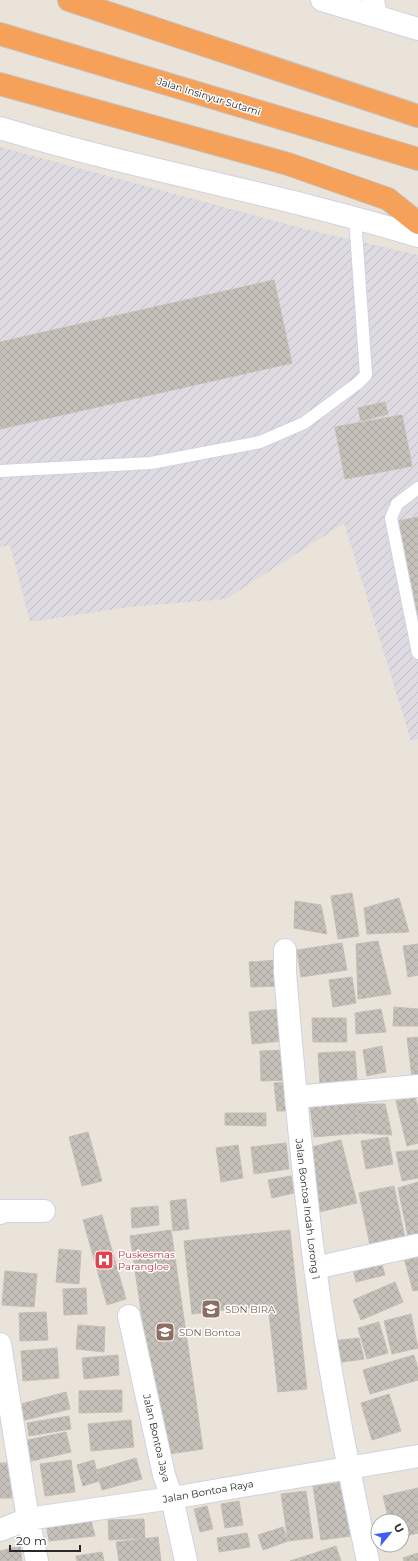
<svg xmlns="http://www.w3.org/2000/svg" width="418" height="1561" viewBox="0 0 418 1561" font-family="Montserrat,sans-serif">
<defs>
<pattern id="industrial-furrows" width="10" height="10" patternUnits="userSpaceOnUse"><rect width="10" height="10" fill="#dddae2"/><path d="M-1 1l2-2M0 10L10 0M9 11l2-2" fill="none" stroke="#bebbc2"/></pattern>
<pattern id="building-cross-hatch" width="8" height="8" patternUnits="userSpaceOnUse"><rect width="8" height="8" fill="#c5c0b9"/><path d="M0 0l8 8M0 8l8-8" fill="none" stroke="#a9a59f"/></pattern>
</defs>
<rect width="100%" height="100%" fill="#eae3da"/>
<path fill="url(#industrial-furrows)" d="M0,147L305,229L418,255V739L411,741L344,523L226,599L129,607L30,622L10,545L0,547Z"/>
<path fill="url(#building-cross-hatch)" stroke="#c4bfb4" d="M274,280L292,363L0,429V342Z
M385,402L388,414L361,421L358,408Z
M402,415L412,466L345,479L335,427Z
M418,517V632L393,522Z
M352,893L359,936L338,939L331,896Z
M399,898L409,932L367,934L364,908Z
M295,901L321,905L327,934L294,928Z
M378,941L391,994L358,999L356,944Z
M342,943L347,970L301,977L297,950Z
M418,944V975L408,977L403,946Z
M279,960L280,986L251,987L249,962Z
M352,977L356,1003L333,1007L329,980Z
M394,1007L418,1009V1026H393Z
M280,1009L283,1041L252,1044L249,1012Z
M381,1009L386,1032L356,1034L355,1013Z
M312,1018H346L347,1042H313Z
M418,1037V1084L413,1085L407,1038Z
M382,1046L386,1072L367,1076L363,1050Z
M288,1050L289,1080L261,1081L260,1051Z
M355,1051L357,1080L320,1083L318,1053Z
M286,1082L289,1111H277L274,1083Z
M415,1096L418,1108V1143L407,1146L396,1101Z
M356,1104L360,1133L314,1137L310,1106Z
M356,1104H385L392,1135L360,1133Z
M225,1113H266V1126L225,1125Z
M88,1132L102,1181L82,1186L69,1137Z
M388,1137L393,1164L366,1169L361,1141Z
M341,1140L357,1203L319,1212L303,1149Z
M286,1143L289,1169L254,1174L251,1147Z
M238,1145L243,1178L221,1182L216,1148Z
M418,1150V1178L402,1181L396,1152Z
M291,1176L294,1193L272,1198L268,1180Z
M418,1182V1233L408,1236L398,1188Z
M394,1186L405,1238L370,1245L359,1193Z
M186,1199L189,1229L173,1231L170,1201Z
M158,1206L159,1225L132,1228L131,1208Z
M102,1215L126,1299L107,1305L83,1220Z
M171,1230L203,1449L162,1455L130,1236Z
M290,1230L307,1389L278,1392L268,1305L192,1314L184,1241Z
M59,1249L81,1251L79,1284L56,1282Z
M418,1251V1290L413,1291L403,1254Z
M380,1258L385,1275L356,1282L352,1265Z
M5,1271L37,1274L34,1307L2,1305Z
M395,1282L403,1302L361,1320L353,1300Z
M86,1288L87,1314L64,1315L63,1289Z
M46,1312L48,1340L20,1341L19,1313Z
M411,1314L418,1348L392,1354L384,1321Z
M379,1322L388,1353L367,1359L358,1328Z
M78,1325L105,1327L104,1352L76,1349Z
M359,1338L364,1359L336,1363L332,1341Z
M57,1348L59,1378L23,1381L21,1351Z
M118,1355L119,1375L84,1379L82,1358Z
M414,1355L418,1369V1380L370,1394L363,1370Z
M122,1390V1412L79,1413V1391Z
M66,1392L70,1409L21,1421L17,1405Z
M389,1394L401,1431L372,1440L361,1403Z
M69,1416L71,1429L29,1436L27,1423Z
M131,1420L134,1447L91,1451L88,1424Z
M66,1432L71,1452L27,1462L23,1441Z
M136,1458L142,1479L102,1490L96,1470Z
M71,1460L75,1492L45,1496L40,1464Z
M94,1460L99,1481L83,1486L77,1465Z
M0,1463H15L16,1498H0Z
M344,1482L351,1536L321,1540L313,1486Z
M418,1488V1533L402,1537V1521H389L383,1496Z
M306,1491L313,1538L288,1541L281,1494Z
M239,1501L243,1525L225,1528L221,1504Z
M207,1506L213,1529L200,1532L194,1509Z
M90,1516L95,1536L49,1541L46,1523Z
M144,1519L145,1538L109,1540L108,1520Z
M283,1527L288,1541L263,1550L258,1535Z
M247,1533L250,1547L219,1552L217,1538Z
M158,1537L161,1561H119L116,1542Z
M20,1546L22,1561H0V1551Z
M336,1546L341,1561H290Z
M102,1552L104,1561H77L76,1556Z
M418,1553V1561H404L403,1558Z"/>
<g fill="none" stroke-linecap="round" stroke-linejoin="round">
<defs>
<path id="service" d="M0,471L151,463L260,442L304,423L358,383L366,375L355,217
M418,488L397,504L391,518L418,653"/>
<path id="minor" d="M373,0L376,16
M285,950V972C293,1070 302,1169 315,1267C328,1365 347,1464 368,1561
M296,1097L418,1086
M0,1213L2,1211H44
M315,1268L418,1245
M129,1316L164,1475L172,1498L186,1561
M0,1344L28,1519L37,1561
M0,1530L28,1519L172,1498L418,1456"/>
<path id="tertiary" d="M322,0L418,29
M0,128C138,170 280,194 418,236"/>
<path id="motorway" d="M69,0L418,116
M0,34L418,159
M0,84L288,164L388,199L418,223"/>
</defs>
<use href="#service" stroke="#cfd2e0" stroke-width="14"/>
<use href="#minor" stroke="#cfd2e0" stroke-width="24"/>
<use href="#tertiary" stroke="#cfd2e0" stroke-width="24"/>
<use href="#motorway" stroke="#c3c3c3" stroke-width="24"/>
<use href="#service" stroke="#fff" stroke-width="12"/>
<use href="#minor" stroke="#fff" stroke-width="22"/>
<use href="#tertiary" stroke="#fff" stroke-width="22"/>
<use href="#motorway" stroke="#f5a159" stroke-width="22"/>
</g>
<defs>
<symbol id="hospital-square" viewBox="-11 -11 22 22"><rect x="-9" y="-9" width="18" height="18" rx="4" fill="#e0444e" stroke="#fff"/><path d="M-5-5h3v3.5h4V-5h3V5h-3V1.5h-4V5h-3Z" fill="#fff"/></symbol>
<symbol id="school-square" viewBox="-11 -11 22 22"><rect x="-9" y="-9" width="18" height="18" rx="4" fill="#8d6e63" stroke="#fff"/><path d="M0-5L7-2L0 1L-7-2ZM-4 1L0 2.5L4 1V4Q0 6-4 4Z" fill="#fff"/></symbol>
</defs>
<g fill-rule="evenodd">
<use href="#hospital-square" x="93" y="1249" width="22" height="22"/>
<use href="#school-square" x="200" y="1298" width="22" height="22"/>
<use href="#school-square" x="154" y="1321" width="22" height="22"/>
</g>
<g text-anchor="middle" stroke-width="3" stroke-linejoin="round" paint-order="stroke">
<g font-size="10" fill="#282828" stroke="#fff">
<text transform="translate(209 96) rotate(17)" y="4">Jalan Insinyur Sutami</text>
<text transform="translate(308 1209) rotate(83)" y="4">Jalan Bontoa Indah Lorong 1</text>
<text transform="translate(157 1438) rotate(77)" y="4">Jalan Bontoa Jaya</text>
<text transform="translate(208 1491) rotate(-10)" y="4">Jalan Bontoa Raya</text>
</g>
<g font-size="10" fill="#be3a42" stroke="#fff" text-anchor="start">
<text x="118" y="1258">Puskesmas<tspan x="118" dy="12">Parangloe</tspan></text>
</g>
<g font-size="10" fill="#785e54" stroke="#fff" text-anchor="start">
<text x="225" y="1313">SDN BIRA</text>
<text x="179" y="1336">SDN Bontoa</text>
</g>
</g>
<g transform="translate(390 1533) rotate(61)"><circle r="19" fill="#ffffff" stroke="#a9a9a9"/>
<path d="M0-3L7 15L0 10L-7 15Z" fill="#405df0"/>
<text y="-6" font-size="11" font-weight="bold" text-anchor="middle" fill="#282828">U</text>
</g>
<path d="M10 1545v6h70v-6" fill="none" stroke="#282828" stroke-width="2"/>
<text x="16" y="1545" font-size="12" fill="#282828" stroke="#ffffff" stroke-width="3" paint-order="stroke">20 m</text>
</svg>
